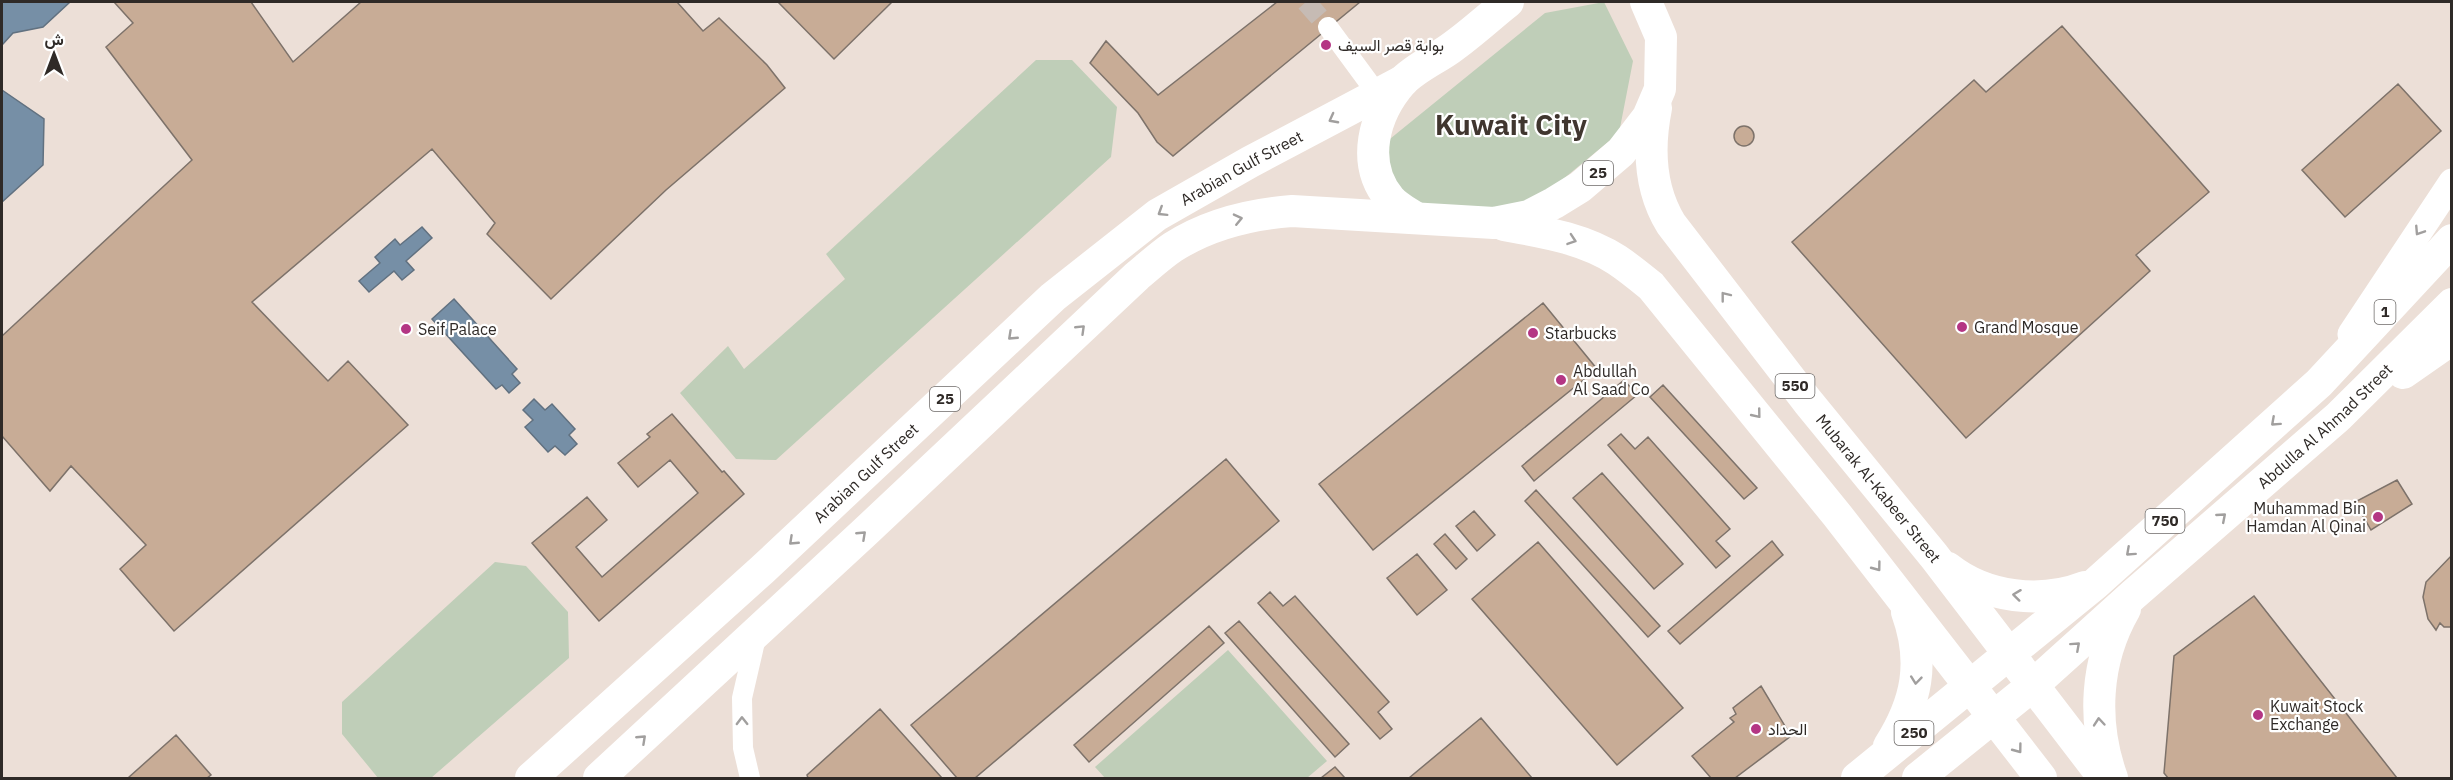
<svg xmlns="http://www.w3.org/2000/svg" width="2453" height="780" viewBox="0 0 2453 780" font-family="'IBM Plex Sans',Vazirmatn,sans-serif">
<rect width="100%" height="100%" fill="#ecdfd7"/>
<path fill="#bfceb8" d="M1604,2L1633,61L1619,133L1562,180L1495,221L1418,216L1388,182L1380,147L1545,13Z
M1036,60H1072L1117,107L1111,157L776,460L736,459L680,393L728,346L744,369L845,279L826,254Z
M495,562L526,566L568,612L569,658L431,778H378L342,734V702Z
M1228,650L1327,761L1307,778H1105L1095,767Z"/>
<path fill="#768fa6" stroke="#617180" stroke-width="1.5" d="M2,2H70L43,27L13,33L2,45Z
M2,90L44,119L43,165L2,202Z
M422,227L432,238L406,261L414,270L402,280L394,271L369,292L359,281L380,263L375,257L395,239L400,245Z
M454,299L517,369L512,374L520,383L509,393L502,385L496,389L432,319Z
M534,399L545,410L552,404L575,429L569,435L577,444L565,455L555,446L548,452L525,427L533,420L523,410Z"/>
<path fill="#c8ac96" stroke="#7d726a" stroke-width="1.5" d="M114,2H251L293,62L361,2H677L703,31L719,18L767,65L785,88L666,190L551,299L487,234L495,223L432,149L252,302L328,381L348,361L408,425L174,631L120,569L146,545L71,466L50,491L2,436V336L192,160L106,47L133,23Z
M778,2H892L834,59Z
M1277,2H1360L1173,156L1157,142L1138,113L1090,63L1106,41L1158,95Z
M2062,26L2209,192L2136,255L2150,271L1966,438L1792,242L1974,80L1986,92Z
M2398,84L2441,131L2345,217L2302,170Z
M1734 136a10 10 0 1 1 20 0a10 10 0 1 1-20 0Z
M1543,303L1597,369L1373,550L1319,484Z
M1624,380L1637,395L1534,481L1522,466Z
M1663,385L1757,488L1744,499L1650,397Z
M672,414L722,472L724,471L744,494L599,621L532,543L587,497L607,520L576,547L602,577L698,493L670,460L638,487L618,463L650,437L647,434Z
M1621,434L1635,449L1648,437L1730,529L1716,541L1730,556L1716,568L1608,445Z
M1226,459L1279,521L975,778H957L911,725Z
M1602,473L1683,564L1654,589L1573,498Z
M2397,480L2412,504L2371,530L2355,502Z
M1536,490L1660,626L1648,637L1525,501Z
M1474,511L1495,535L1477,551L1456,526Z
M1445,534L1467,559L1456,569L1434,544Z
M1772,541L1783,555L1680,644L1668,631Z
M1538,542L1683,708L1617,765L1472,599Z
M1417,554L1447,590L1417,615L1387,578Z
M2452,555V627H2444L2440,623L2436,630L2428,619L2423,597L2426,582Z
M1270,592L1283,606L1295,596L1389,702L1378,712L1392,729L1380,739L1258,603Z
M2254,596L2397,778H2168L2164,773L2174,656Z
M1239,621L1349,744L1335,757L1225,633Z
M1209,626L1224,643L1089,762L1074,745Z
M1761,686L1791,736L1735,778H1711L1692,756L1734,722L1730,718L1736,714L1733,708Z
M880,709L942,778H808L807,775Z
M1481,718L1532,778H1409Z
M176,735L211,775L207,778H128Z
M1335,767L1345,778H1321Z"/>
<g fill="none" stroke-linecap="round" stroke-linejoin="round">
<path stroke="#c6bbb4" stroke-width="20" stroke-dasharray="20 10" stroke-linecap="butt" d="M1306,2L1328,27"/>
<path stroke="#fff" stroke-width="20" d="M1328,27L1378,95
M750,778L743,748L742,698L757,633"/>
<path stroke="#fff" stroke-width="27" d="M2351,334L2452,182"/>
<g stroke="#fff" stroke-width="32">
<path id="s1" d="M1656,108C1648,148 1649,188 1671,224L1808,402L1934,556L2104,778"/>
<path d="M1416,218C1407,212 1397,207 1390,199C1360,163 1374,114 1402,82C1415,68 1436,59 1451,48C1471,34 1489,17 1508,2"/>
<path d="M1504,225C1542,232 1583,238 1617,260C1629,268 1640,277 1651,286L1837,515L2041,778"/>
<path d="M2403,373L2452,339"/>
<path d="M1948,568C1986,598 2041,604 2085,587"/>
<path d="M1889,746C1917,702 1925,662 1907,612"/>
<path id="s2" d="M531,778L762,570L1053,297L1157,215L1250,162L1403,81"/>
<path d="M599,778L865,532L1137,276C1149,266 1161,255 1173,247C1209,224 1251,214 1292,211L1494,223L1529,216L1554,203L1580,187L1621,152L1648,117L1660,89L1661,37L1646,2"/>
<path d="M1857,778L2095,584L2319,383L2452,240"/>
<path id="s3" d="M1918,778L2032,686L2133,595L2338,417L2452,304"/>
<path d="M2112,778C2092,722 2095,661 2125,609"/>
</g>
</g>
<defs><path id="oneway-chevron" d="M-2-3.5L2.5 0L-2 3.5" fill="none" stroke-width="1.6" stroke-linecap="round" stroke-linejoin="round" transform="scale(1.5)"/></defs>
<g stroke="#a19f9e">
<use href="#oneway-chevron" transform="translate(1333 119) rotate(152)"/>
<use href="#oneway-chevron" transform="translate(1162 212) rotate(148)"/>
<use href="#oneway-chevron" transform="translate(1238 219) rotate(-13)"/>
<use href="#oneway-chevron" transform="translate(2419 231) rotate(123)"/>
<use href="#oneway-chevron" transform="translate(1572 240) rotate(19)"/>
<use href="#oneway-chevron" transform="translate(1725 296) rotate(-128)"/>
<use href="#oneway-chevron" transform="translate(1081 329) rotate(-44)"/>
<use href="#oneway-chevron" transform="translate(1012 336) rotate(137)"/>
<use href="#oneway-chevron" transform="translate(1757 414) rotate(51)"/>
<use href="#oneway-chevron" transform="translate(2275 422) rotate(138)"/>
<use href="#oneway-chevron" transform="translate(2222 517) rotate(-41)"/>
<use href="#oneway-chevron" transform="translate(862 535) rotate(-43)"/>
<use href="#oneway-chevron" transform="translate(793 541) rotate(137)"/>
<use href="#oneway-chevron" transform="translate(2130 552) rotate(138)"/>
<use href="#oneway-chevron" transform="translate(1877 567) rotate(53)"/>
<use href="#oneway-chevron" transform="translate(2017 595) rotate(-173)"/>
<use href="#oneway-chevron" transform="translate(2076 646) rotate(-42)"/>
<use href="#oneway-chevron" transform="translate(1916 680) rotate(96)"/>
<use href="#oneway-chevron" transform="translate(742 721) rotate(-91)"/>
<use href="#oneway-chevron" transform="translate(2099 722) rotate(-95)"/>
<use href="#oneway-chevron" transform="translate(642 739) rotate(-43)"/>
<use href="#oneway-chevron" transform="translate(2018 749) rotate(53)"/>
</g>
<g fill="#b43684" stroke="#fff" stroke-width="2">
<circle cx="1326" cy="45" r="6"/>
<circle cx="1962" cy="327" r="6"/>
<circle cx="406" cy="329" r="6"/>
<circle cx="1533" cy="333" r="6"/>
<circle cx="1561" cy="380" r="6"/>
<circle cx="2378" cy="517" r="6"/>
<circle cx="2258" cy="715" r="6"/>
<circle cx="1756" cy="729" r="6"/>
</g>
<g text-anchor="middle" stroke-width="4.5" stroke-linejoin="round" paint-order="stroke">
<g fill="#fff" stroke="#6d6a68" stroke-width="1.5">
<rect x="1583" y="161" width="30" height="24" rx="4.5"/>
<rect x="2374.5" y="300" width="21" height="24" rx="4.5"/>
<rect x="1775.5" y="374" width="39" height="24" rx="4.5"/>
<rect x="930" y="387" width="30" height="24" rx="4.5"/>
<rect x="2145.5" y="509" width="39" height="24" rx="4.5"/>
<rect x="1894.5" y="721" width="39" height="24" rx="4.5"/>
</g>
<g font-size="15" font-weight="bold" fill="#2f2a27">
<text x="1598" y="178">25</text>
<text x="2385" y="317">1</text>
<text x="1795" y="391">550</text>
<text x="945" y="404">25</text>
<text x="2165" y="526">750</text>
<text x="1914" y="738">250</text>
</g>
<g font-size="16" fill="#2f2a27" stroke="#fff" text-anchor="start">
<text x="1338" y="51">بوابة قصر السيف</text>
<text x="1974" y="333">Grand Mosque</text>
<text x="418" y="335">Seif Palace</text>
<text x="1545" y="339">Starbucks</text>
<text x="1573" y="377">Abdullah<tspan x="1573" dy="18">Al Saad Co</tspan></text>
<text x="2366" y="514" text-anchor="end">Muhammad Bin<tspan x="2366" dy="18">Hamdan Al Qinai</tspan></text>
<text x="2270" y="712">Kuwait Stock<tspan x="2270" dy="18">Exchange</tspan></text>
<text x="1768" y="735">الحداد</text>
</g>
<g font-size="16" fill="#2f2a27" stroke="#fff">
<text dy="6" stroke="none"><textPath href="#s2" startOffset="939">Arabian Gulf Street</textPath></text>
<text dy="6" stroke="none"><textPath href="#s3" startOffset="538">Abdulla Al Ahmad Street</textPath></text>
<text dy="6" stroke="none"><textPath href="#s2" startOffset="453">Arabian Gulf Street</textPath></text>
<text dy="6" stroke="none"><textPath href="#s1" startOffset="456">Mubarak Al-Kabeer Street</textPath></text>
</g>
<g font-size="28" font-weight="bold" fill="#40362f" stroke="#fff">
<text x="1511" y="135">Kuwait City</text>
</g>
</g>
<rect width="2453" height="780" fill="none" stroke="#2f2a27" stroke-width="6"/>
<g transform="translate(54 54)" stroke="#ffffff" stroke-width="4.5" paint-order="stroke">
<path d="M0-4.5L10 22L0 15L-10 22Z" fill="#2f2a27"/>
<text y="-9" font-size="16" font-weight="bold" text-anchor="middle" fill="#2f2a27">ش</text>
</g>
</svg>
